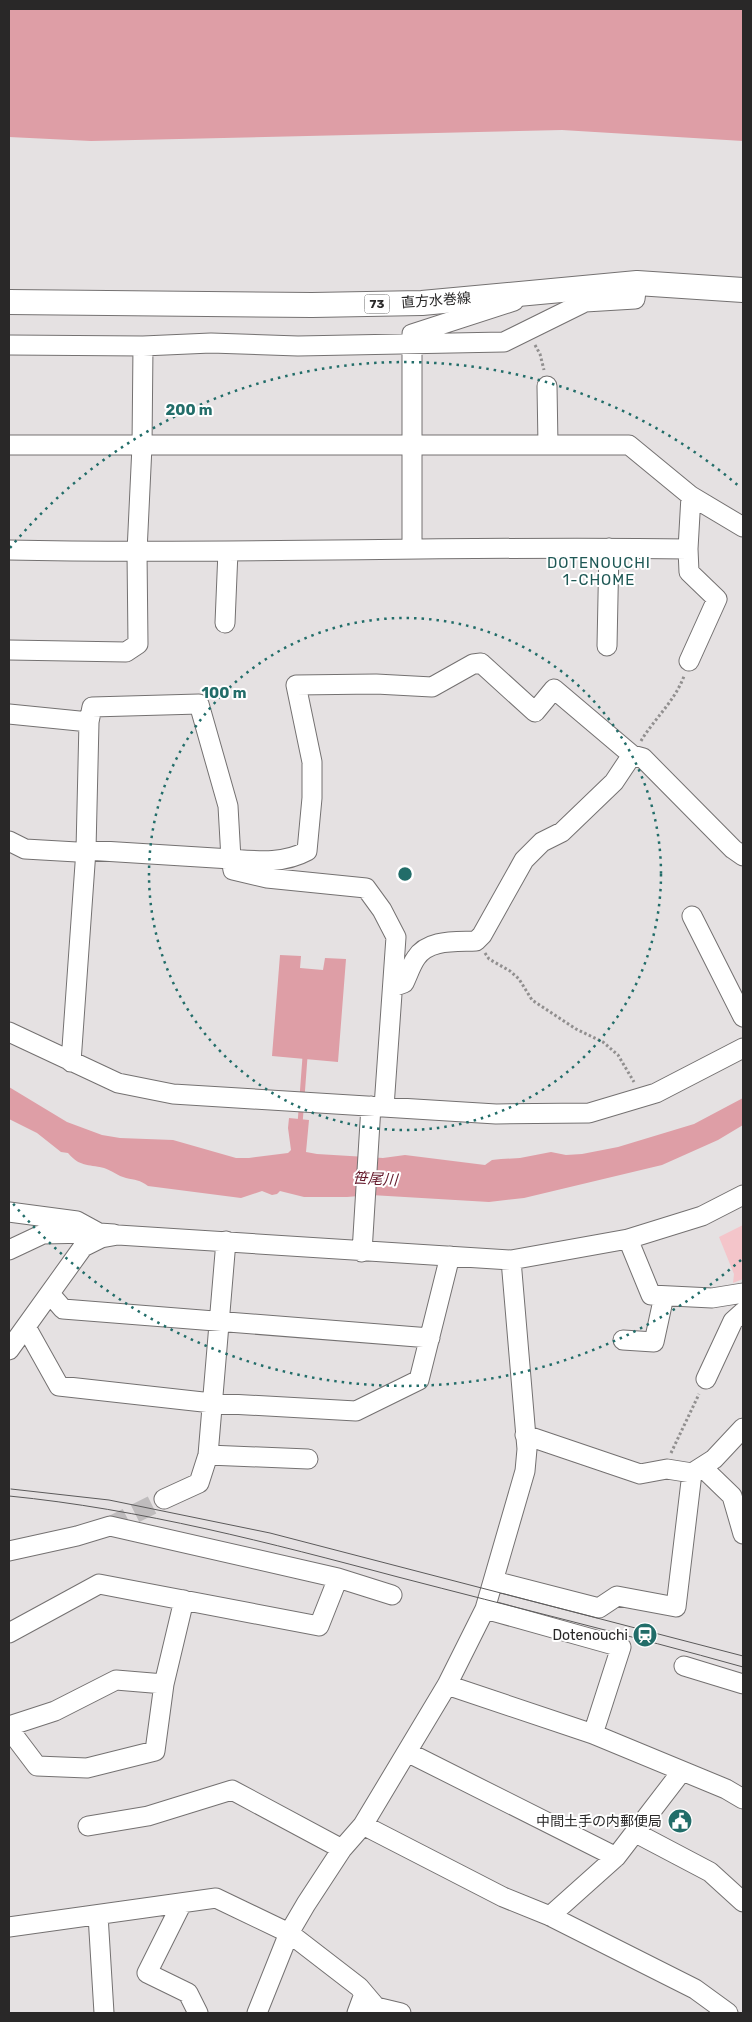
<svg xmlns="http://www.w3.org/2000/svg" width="752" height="2022" viewBox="0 0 752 2022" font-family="Rubik,'Noto Sans JP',sans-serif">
<rect width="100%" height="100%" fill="#e5e1e2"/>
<path fill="#f4c5ca" d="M743,1225V1279L733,1283L734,1274L719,1237Z"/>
<path fill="#de9ea6" d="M9,9H743V141L562,130L91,141L9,137Z
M280,955L301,956L300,968L323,970L325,958L346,959L338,1062L272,1056Z
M9,1087L67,1122L102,1135L120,1138L173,1140L236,1158H249L288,1153L291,1150L288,1128L289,1118L309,1120L306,1152L317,1154L383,1158L405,1155L485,1165L492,1160L501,1159L520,1158L551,1152L566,1155L582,1154L618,1147L694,1124L743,1098V1125L718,1140L662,1165L524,1198L489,1202L371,1195L347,1197H304L280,1191L277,1194L272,1195L262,1191L241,1198L148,1186C140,1180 135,1180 126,1178C118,1176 111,1170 104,1168C87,1164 80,1167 68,1153L61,1152L37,1133L9,1119Z"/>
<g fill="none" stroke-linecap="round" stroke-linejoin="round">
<path stroke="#de9ea6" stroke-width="5" d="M300,1124L305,1057"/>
<path stroke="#bfbcbd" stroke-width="19" stroke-dasharray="19 9" stroke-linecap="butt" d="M110,1526L164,1499"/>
<defs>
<path id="minor" d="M9,345L143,346L211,343L298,346L504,342L585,302L635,299L637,283
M547,386L548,445
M9,445H629L691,496L743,527
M412,548V334L514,301
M688,549L689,572L717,599L689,661
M9,550C235,555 461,545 688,549L691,496
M225,623L228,551
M607,646L609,548
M9,650L126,652L138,644L137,552L142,446L143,346
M9,714L89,722
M9,841L25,849L77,852L86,850L231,859L233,870L267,878L366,888L382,910L396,937L384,1107
M692,916L743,1017
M393,987L404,983C408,975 411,965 416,958C428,939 456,942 476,941L482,935L524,860L542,842L562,832L614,782L632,755
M9,1032L118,1083L173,1094L496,1114L589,1113L656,1093L743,1048
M71,1062L86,850L89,722L92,707L199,704L228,806L231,859C258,861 283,864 307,851L312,798V762L296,685L376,684L432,687L473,664L481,663L535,712L554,689L632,755L643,758L733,849L743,856
M9,1212L77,1221L99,1233L114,1234
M628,1239L651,1295L712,1298L743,1293
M226,1241L208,1455L308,1459
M9,1250L43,1234L93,1233
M362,1252L371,1106
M50,1294L63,1309L430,1338
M26,1327L59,1386L212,1403L356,1411L419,1380L450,1256
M623,1340L654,1342L664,1296
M9,1350L83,1247L101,1238L118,1235L511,1260L628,1239L702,1216L743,1195
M706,1379L733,1321L743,1312
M525,1435L640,1474L667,1469L692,1473
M702,1467L732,1496L743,1534
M164,1499L199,1483L208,1455
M9,1551L77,1536L110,1526L338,1578L392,1595
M494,1581L599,1608L617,1596L676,1607L692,1473L714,1459L743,1428
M485,1609L621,1647L593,1734
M9,1633L99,1584L319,1626L338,1578
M684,1666L743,1684
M447,1685L593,1734L726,1789L743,1799
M9,1726L55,1711L116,1680L164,1684
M9,1729L37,1766L87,1768L155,1751L164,1684L184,1600
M407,1752L616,1857
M363,1825L503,1897L550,1916L695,1989L728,2013
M88,1826L148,1816L232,1790L342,1849
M636,1833L710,1872L743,1902
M182,1903L147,1973L188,1993L198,2013
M98,1915L104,2013
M550,1916L616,1857L682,1771
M9,1927L216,1898L289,1933L359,1987L376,2007L401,2013
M257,2013L289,1933L306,1904L342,1849L363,1825L447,1685L485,1609L525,1471L527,1449L511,1260
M357,2013L364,1994"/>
<path id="major" d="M9,302L312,305L422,303L637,283L743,290"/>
</defs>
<use href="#minor" stroke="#747171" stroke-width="21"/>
<use href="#major" stroke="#747171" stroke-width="26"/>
<path stroke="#918f8f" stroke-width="3" stroke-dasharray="2.5 2.5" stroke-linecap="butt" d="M535,345L540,354L544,370
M641,741C654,719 675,701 684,676
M485,953L489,959L510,971L519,979L532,1000L576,1029L603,1042L618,1055L634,1082
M671,1453L699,1394"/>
<use href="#minor" stroke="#fff" stroke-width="19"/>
<use href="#major" stroke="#fff" stroke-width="24"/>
<path stroke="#5b5a5a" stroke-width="1" d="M11,1489L109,1500L270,1533L743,1656
M9,1496C141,1509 270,1543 398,1577C513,1607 629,1635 743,1667"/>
</g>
<g fill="none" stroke="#226d69" stroke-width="2.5" stroke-dasharray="2.5 5">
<circle cx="405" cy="874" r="256"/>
<path d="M741 1260A512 512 0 0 1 10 1200M10 548A512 512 0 0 1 741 488"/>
</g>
<defs>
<symbol id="station-disc" viewBox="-11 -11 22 22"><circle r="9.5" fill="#226d69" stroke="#fff"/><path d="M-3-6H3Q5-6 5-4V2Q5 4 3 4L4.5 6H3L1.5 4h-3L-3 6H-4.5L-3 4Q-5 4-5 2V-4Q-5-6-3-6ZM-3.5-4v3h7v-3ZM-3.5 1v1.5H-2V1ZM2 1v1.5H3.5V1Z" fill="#fff"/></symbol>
<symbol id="civic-disc" viewBox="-11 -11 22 22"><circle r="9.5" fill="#226d69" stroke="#fff"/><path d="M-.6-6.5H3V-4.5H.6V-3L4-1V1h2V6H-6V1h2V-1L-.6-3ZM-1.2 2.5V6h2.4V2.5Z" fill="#fff"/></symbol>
</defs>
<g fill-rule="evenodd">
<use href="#station-disc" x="631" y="1621" width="28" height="28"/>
<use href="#civic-disc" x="666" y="1807" width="28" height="28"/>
</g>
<g text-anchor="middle" stroke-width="4" stroke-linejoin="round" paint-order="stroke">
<rect fill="#fff" stroke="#696868" stroke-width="1" x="364.5" y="294.5" width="25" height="19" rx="4"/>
<g font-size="12" font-weight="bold" fill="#292828">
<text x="377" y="308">73</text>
</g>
<g font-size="14" fill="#292828" stroke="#fff">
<text transform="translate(436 300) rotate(-4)" y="5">直方水巻線</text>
</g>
<g font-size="14" fill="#292828" stroke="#fff" text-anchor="end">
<text x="628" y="1640">Dotenouchi</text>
<text x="662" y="1826">中間土手の内郵便局</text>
</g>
<g font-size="15" letter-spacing="1" fill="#1e5855" stroke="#fff">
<text x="599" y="568">DOTENOUCHI<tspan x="599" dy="17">1-CHOME</tspan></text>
</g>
<g font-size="15" font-style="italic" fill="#64192b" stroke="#fff">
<text transform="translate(375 1179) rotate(3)" y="5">笹尾川</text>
</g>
</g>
<circle cx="405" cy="874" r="8" fill="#226d69" stroke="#fff" stroke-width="2.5"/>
<g font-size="15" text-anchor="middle" font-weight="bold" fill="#226d69" stroke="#fff" stroke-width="4" stroke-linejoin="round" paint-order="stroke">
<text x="189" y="415">200 m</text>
<text x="224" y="698">100 m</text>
</g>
<rect width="752" height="2022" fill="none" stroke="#292828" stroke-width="20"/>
</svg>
